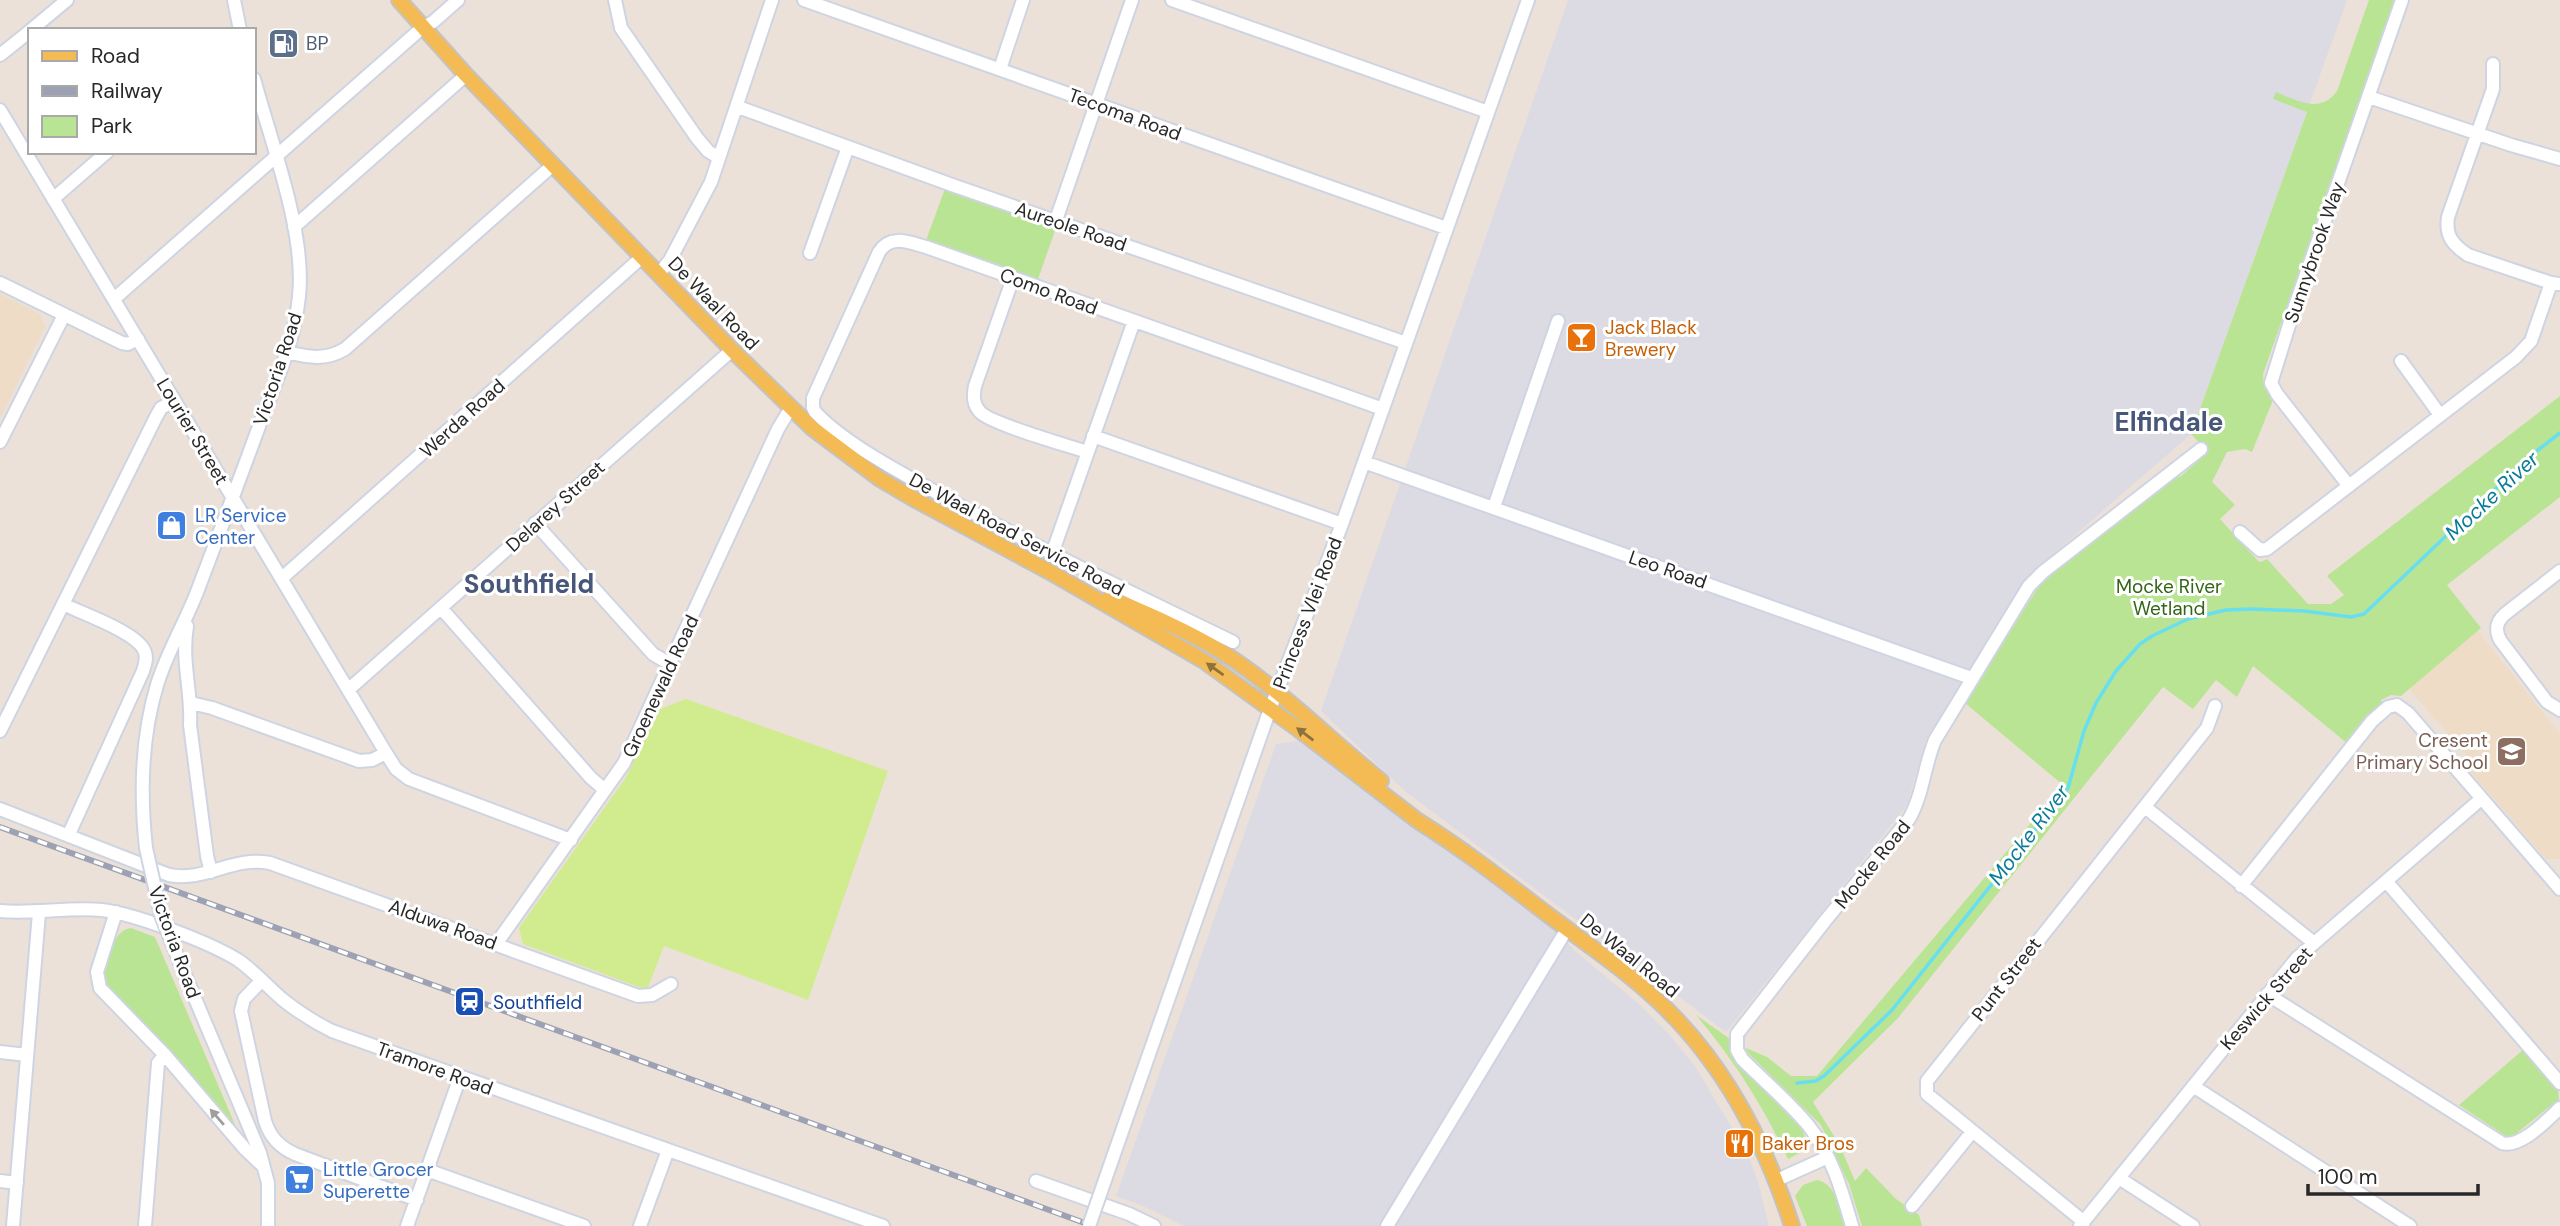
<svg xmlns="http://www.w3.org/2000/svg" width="2560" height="1226" viewBox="0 0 2560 1226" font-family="'DM Sans',sans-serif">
<rect width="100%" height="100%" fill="#ebe1d9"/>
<path fill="#dcdae3" d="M1568,0H2347L2191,434L2028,576L1925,742L1907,805L1726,1032L1406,792L1321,711Z
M1298,741L1550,924L1576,952L1639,1004L1667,1032L1695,1066L1748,1155L1758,1182L1769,1226H1184L1141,1205L1116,1196L1276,744Z"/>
<path fill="#eedcc7" d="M0,294L40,314L45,327L0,418Z
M2477,630L2560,734V859H2546L2471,772L2477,767L2409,689Z"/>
<path fill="#b9e493" d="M2369,0H2395L2263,374L2264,387L2273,400L2252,452L2245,449L2227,452L2212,482L2235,505L2220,519L2258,561L2261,562L2267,559L2308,604H2331L2344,595L2327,576L2560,396V497L2447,585L2481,628L2401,696L2391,695L2381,700L2382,702L2348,744L2253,666L2237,697L2216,680L2193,709L2163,687L1898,1018L1813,1102L1840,1146L1855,1181L1866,1168L1896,1199L1919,1215L1922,1226H1862L1849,1184L1821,1125L1747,1052L1746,1048L1767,1057L1791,1076H1817L2063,785L1965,703L2041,583L2177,474L2180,477L2208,452L2191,434L2307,112L2273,99L2276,92C2297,101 2321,114 2337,91Z
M946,186L1057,225L1037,282L925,243Z
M131,928L155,937L236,1127L229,1124L173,1055L104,985L103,971L106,969C111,954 113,930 131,928Z
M1696,1015L1730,1039L1732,1052L1737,1063L1803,1130L1806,1142L1801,1152L1788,1159C1763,1106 1734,1060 1696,1015Z
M2524,1049L2558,1088L2559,1100L2551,1109L2549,1107L2518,1132L2520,1136L2505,1139L2506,1136L2459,1105Z
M1817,1180C1837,1184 1839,1209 1844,1226H1807L1795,1196L1803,1185Z"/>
<path fill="#d0ec8e" d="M686,699L888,771L808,1000L664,946L647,990L523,944L519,928L625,779L660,709Z"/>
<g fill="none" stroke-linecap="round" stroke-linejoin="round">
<path stroke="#68def1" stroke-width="3.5" d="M1797,1083L1816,1081L1825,1075L1892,1010L2068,788L2084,731L2096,703L2116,671L2140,644L2152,636L2188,619L2226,610L2252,609L2304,611L2351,617L2364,614L2529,457L2560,433"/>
<defs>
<path id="minor" d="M234,0L240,30
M615,0L621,28L697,138L708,151L719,158
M804,0L1446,228
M1172,0L1488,112
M31,30L67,0
M0,55L30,31
M2493,64V89L2448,217C2445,236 2453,245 2468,255L2551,283L2560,284
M1000,69L1023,0
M2369,97L2511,145L2560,159
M738,107L952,185L1406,343
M0,110L386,753
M53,199L107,152
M1056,220L1132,0
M294,227L466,75
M810,253L848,147
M659,274L670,260L711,182L772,0
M1013,278L975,386C973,396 973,404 980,412C991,424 1067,445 1087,452
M0,283L122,343L128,344L138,339
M114,299L423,27L433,22L458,0
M286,352C308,357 325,361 345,349L553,165
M2401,361L2440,415
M1093,436L1342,524
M0,442L64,315
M1364,462L1971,678
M2349,486L2277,394L2271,383L2295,306L2402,0
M1494,507L1558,321
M535,523L653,654L670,664
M2240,532L2260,550L2267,549L2516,357L2531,341L2551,283
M1052,554L1134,321
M2560,571L2505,614C2496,622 2495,630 2500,640L2547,702L2560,710
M282,578L642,257
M63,604C81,613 136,632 144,650C148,657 145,664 143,671L69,834
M441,608L591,778L605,790
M187,626C181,663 192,690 190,725L207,856L211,872
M1233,642C1134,594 1035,547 939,494C900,472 845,444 815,412L813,408V398L879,252C891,234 908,242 926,247L1383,409
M348,690L732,350
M191,703L212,708L359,761L372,760L386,753L396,769L409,779L571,840
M0,731L156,417L161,408L174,401
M2145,807L2314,943
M0,809L169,875C206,882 232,856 270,863L638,996L652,995L671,984
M146,848C140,793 141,738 157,685C167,652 185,623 197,592C219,534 241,476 262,418C277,379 295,339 299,296C306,233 271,142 254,79
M2386,881L2560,1083
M2241,886L2372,721L2388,707L2397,705L2408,713L2560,889
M0,911C34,914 68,907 102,910C135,914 209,942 238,960C254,971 267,986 282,999C298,1012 314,1022 332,1031L883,1226
M116,912L97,972L100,988L165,1055L245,1149L263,1166
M496,944L624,763L778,429L790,409
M181,965L260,1153L268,1183V1226
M262,980L244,999L241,1011L265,1121C270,1137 279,1147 295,1154L417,1200
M2267,994L2502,1143C2520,1149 2547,1120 2560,1108
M0,1052L27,1055
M2193,1086L2410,1226
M1113,1157L1270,709L1342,524L1528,0
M427,1170L584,1226
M2119,1178L2193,1226
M1777,1180L1828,1157
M0,1181L17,1183
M1036,1181L1129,1214L1154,1226
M1912,1206L1972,1132
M2084,1222L1927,1094V1081L2207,728L2215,706
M13,1226L39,913
M145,1226L158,1063L165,1055
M407,1226L460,1077
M640,1226L668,1150
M1387,1226L1567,929
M1852,1226C1842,1191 1832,1155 1808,1125C1789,1102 1764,1081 1742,1059L1737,1050V1034L1825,921L1909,819C1923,795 1924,766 1935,740L2029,586L2043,572L2201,449
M2080,1226L2297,958L2481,799"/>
<path id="major" d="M399,0L466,75L553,165L732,350L812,428L880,479L914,499L1050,572L1204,661L1298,729L1418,821C1463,849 1505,882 1547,914C1584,942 1623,968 1657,1000C1722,1060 1765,1142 1792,1226
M1110,598C1148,614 1186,630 1222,652C1280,689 1328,738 1381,781"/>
</defs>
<use href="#minor" stroke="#ced4e2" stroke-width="16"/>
<use href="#major" stroke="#c3c3c3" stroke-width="18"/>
<use href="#minor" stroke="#fff" stroke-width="12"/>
<use href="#major" stroke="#f4bb55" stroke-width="14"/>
<defs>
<path id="rail" d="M0,827L1093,1226"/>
</defs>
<use href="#rail" stroke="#9ca2b3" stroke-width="6"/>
<use href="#rail" stroke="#fff" stroke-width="3.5" stroke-dasharray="10" stroke-linecap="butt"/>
<defs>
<path id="minor-bridge" d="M146,848L161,915L181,965
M1089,1226L1113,1157"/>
</defs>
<use href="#minor-bridge" stroke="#ced4e2" stroke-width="16" stroke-linecap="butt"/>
<use href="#minor-bridge" stroke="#fff" stroke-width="12"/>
</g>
<defs><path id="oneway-solid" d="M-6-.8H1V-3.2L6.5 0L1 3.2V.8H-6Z" transform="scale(1.75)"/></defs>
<g fill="#8e723e">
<use href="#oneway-solid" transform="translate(1215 669) rotate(-145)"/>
<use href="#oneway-solid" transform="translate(1305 734) rotate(-143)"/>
</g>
<use fill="#9e9e9e" href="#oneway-solid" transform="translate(217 1117) rotate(-131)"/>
<defs>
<symbol id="fuel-square" viewBox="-11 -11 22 22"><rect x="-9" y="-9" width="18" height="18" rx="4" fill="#5c6f8a" stroke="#fff"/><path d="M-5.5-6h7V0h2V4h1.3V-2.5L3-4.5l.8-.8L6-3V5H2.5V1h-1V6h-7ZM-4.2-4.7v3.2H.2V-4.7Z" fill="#fff"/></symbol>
<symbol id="bar-square" viewBox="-11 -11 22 22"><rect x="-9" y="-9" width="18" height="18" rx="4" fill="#e8710a" stroke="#fff"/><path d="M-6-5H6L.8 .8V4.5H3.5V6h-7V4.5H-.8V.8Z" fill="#fff"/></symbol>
<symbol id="shop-square" viewBox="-11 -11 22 22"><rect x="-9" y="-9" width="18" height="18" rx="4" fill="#3f7fe0" stroke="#fff"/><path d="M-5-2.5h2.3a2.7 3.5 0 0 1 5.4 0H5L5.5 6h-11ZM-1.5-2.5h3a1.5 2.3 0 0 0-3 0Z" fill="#fff"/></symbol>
<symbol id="school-square" viewBox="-11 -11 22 22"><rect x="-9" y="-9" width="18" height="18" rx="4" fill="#8d6e63" stroke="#fff"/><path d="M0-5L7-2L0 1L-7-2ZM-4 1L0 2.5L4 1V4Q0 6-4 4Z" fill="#fff"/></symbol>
<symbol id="station-square" viewBox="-11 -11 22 22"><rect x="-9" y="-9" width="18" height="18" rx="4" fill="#1a4fb4" stroke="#fff"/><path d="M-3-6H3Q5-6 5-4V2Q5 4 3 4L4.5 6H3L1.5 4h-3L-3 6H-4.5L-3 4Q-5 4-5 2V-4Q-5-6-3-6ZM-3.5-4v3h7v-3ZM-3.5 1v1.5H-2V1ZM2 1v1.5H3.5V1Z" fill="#fff"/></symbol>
<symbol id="restaurant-square" viewBox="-11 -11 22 22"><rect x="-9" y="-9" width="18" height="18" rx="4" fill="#e8710a" stroke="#fff"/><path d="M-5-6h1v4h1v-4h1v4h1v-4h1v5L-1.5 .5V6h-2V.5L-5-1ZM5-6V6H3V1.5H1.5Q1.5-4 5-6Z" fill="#fff"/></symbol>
<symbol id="supermarket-square" viewBox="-11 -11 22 22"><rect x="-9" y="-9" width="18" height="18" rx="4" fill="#3f7fe0" stroke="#fff"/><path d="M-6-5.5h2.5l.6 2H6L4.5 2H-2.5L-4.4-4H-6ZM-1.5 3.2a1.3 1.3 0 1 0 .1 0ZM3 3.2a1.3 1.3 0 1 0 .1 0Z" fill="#fff"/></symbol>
</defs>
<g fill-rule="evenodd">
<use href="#fuel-square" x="266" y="26" width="35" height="35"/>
<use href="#bar-square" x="1564" y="320" width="35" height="35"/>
<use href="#shop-square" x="154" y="508" width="35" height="35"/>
<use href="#school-square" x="2494" y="734" width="35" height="35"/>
<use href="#station-square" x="452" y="984" width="35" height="35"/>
<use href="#restaurant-square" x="1722" y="1126" width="35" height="35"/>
<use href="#supermarket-square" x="282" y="1162" width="35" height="35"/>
</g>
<g text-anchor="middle" stroke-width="6" stroke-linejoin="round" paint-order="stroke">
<g font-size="19" fill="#4e5e75" stroke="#fff" text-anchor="start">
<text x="306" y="50">BP</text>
</g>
<g font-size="19" fill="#282828" stroke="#fff">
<text transform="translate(1125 114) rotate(20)" y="7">Tecoma Road</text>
<text transform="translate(1071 226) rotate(19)" y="7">Aureole Road</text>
<text transform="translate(2314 252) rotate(-71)" y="7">Sunnybrook Way</text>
<text transform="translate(1049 291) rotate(20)" y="7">Como Road</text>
<text transform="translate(714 303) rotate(46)" y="7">De Waal Road</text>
<text transform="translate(277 369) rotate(-72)" y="7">Victoria Road</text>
<text transform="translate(462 418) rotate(-42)" y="7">Werda Road</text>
<text transform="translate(193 431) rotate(59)" y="7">Lourier Street</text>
<text transform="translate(555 506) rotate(-42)" y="7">Delarey Street</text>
<text transform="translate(1017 534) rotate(28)" y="7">De Waal Road Service Road</text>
<text transform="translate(1668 569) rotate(19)" y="7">Leo Road</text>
<text transform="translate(1307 613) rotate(-69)" y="7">Princess Vlei Road</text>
<text transform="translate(660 686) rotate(-65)" y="7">Groenewald Road</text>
<text transform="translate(1872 864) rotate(-51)" y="7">Mocke Road</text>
<text transform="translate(443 924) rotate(20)" y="7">Alduwa Road</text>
<text transform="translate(175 942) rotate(70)" y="7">Victoria Road</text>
<text transform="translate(1630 955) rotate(39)" y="7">De Waal Road</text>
<text transform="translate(2006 979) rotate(-52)" y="7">Punt Street</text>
<text transform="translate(2266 998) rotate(-49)" y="7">Keswick Street</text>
<text transform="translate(435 1068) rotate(20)" y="7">Tramore Road</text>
</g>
<g font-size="19" fill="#c56008" stroke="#fff" text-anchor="start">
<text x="1605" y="334">Jack Black<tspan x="1605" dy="22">Brewery</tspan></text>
<text x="1762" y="1150">Baker Bros</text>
</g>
<g font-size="19" fill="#366cbe" stroke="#fff" text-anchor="start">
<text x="195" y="522">LR Service<tspan x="195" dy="22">Center</tspan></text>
<text x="323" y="1176">Little Grocer<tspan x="323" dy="22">Superette</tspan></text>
</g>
<g font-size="19" fill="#316617" stroke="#fff">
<text x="2169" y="593">Mocke River<tspan x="2169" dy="22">Wetland</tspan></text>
</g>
<g font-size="19" fill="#785e54" stroke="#fff" text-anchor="end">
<text x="2488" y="747">Cresent<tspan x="2488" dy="22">Primary School</tspan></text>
</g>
<g font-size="19" fill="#164399" stroke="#fff" text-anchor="start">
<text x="493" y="1009">Southfield</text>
</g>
<g font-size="21" font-style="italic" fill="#0a7b9a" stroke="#fff">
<text transform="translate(2492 496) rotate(-43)" y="7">Mocke River</text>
<text transform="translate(2029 835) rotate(-53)" y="7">Mocke River</text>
</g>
<g font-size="26" font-weight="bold" fill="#485779" stroke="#fff">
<text x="2169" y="431">Elfindale</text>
<text x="529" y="593">Southfield</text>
</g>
</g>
<rect x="28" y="28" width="228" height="126" fill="#ffffff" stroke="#a9a9a9" stroke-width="2"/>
<rect x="42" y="51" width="35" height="10" fill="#f4bb55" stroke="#a9a9a9" stroke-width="2"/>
<text x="91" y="63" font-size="21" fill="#282828">Road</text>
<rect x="42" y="86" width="35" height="10" fill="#9ca2b3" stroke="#a9a9a9" stroke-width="2"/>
<text x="91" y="98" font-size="21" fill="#282828">Railway</text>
<rect x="42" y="116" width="35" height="21" fill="#b9e493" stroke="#a9a9a9" stroke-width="2"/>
<text x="91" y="133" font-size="21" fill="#282828">Park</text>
<path d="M2308 1184v10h170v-10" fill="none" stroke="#282828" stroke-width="3.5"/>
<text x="2318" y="1184" font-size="21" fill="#282828" stroke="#ffffff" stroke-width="5" paint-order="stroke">100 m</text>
</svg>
